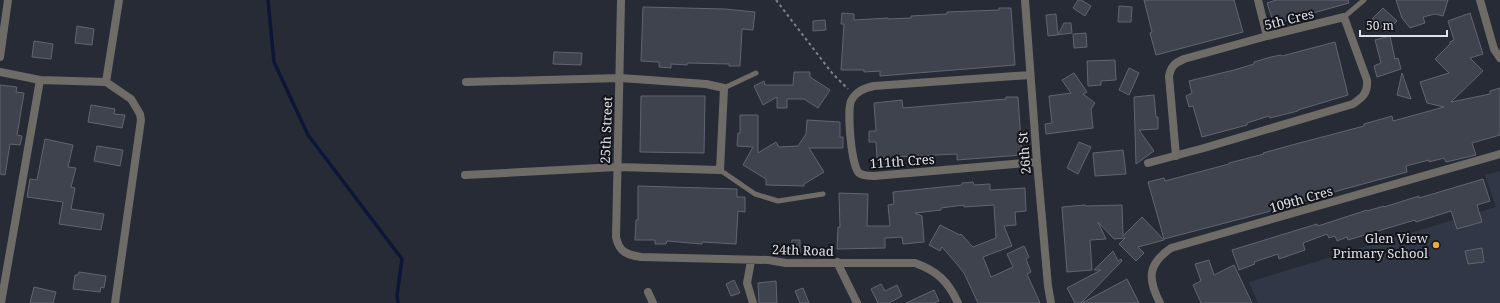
<svg xmlns="http://www.w3.org/2000/svg" width="1500" height="303" viewBox="0 0 1500 303" font-family="'Noto Serif',serif">
<rect width="100%" height="100%" fill="#272b36"/>
<path fill="#313747" d="M1500,171V303H1258L1249,282L1496,207L1485,175Z"/>
<g fill="none" stroke-linecap="round" stroke-linejoin="round">
<path stroke="#0d1637" stroke-width="3.5" d="M268,0L274,62L308,135L402,259L397,295L398,303"/>
</g>
<path fill="#3e434e" stroke="#606571" d="M1078,0H1081L1091,6L1085,16L1073,8Z
M1144,0H1234L1243,32L1156,55L1150,33L1152,32Z
M1276,0H1348L1349,3L1274,24L1267,3Z
M1396,0H1448L1443,16L1435,14L1423,17L1425,23L1410,28L1402,18Z
M1119,6L1132,7L1131,22H1118Z
M643,7L725,9L755,12L753,30L742,29L740,66H729V64L688,63L687,65L671,64V68L659,67V62L641,61Z
M999,8H1011L1015,65L880,76V71L864,72V70H841L844,24H841L842,13L854,14V20L888,18V19L911,18V16L947,14V12L999,10Z
M1383,8L1397,21L1386,32L1372,19Z
M1470,13L1483,54L1470,58L1483,71L1451,102L1490,94V91L1500,88V135L1472,143L1476,155L1446,162L1444,158L1429,162V160L1406,166L1407,172L1341,190L1290,206L1164,239L1148,182L1164,178L1165,181L1229,164V163L1264,154L1263,153L1292,145L1364,126V124L1392,116L1393,121L1444,107L1427,103L1420,82L1449,73L1435,59L1450,44V42L1454,40L1448,21Z
M1056,14L1058,35L1064,23H1071L1072,33L1048,36L1046,15Z
M825,20L826,30L813,31V21Z
M77,26L94,29L92,45L75,43Z
M1086,33L1087,47L1074,48L1073,34Z
M1390,36L1395,59L1398,58L1401,69L1377,77L1374,66L1381,63L1375,40Z
M34,41L53,44L51,59L32,57Z
M1335,42L1348,95L1298,110V111L1270,118L1269,116L1247,123V125L1202,137L1193,106L1189,107L1186,96L1192,93L1189,81L1234,70L1254,64V62L1271,57L1281,55L1282,56Z
M554,52L582,53L581,65L553,64Z
M1115,60L1116,80L1101,81V85L1088,86L1087,61Z
M1129,68L1139,73L1129,95L1119,90Z
M794,72H810V77L830,90L818,108L804,99H787V108H777V97L763,105L754,86L764,81L765,85H793Z
M1074,73L1087,92L1083,94L1095,103L1091,109L1093,128L1046,134L1045,124L1052,123L1049,96L1071,93L1062,80Z
M1402,73L1411,99L1397,95Z
M0,85L17,87L16,92L24,93L17,135L22,136L20,145L10,144L5,175L0,174Z
M1154,95L1156,117H1158V129L1139,130L1154,151L1136,164L1134,97Z
M641,96H705L704,153L640,152Z
M1006,97H1018L1022,155L957,160V154L877,158L876,142H869V131H876L874,103L902,100L903,108L1006,99Z
M91,105L115,109L114,114L125,115L122,128L88,122Z
M740,115H758V153L776,142L779,147L798,146L806,134L807,120L840,122V137H843V148H809L824,172L804,184V186L766,185V179L743,165L753,147L737,146L738,133H740Z
M45,139L73,145L68,167L76,168L71,187L75,188L71,209L104,214L101,230L59,224L63,202L27,197L30,179L37,180Z
M1079,142L1091,147L1078,174L1067,168Z
M97,146L123,150L120,166L94,161Z
M1123,150L1126,174L1095,176L1093,153Z
M1483,179L1490,201L1477,205L1482,222L1457,229L1451,211L1416,222L1415,220L1348,240L1347,237L1337,241L1335,236L1329,238L1327,234L1303,243L1305,250L1279,259L1278,254L1254,262L1255,264L1239,270L1232,250L1317,224L1318,226L1367,210V211L1384,206V207L1419,196V198Z
M973,182L974,185L990,184V190L1025,188L1026,211L1015,212L1016,225L1004,226L1012,246L983,257L991,277L1013,267L1007,254L1024,246L1029,257L1026,259L1031,272L1027,274L1040,303H978L964,273L956,263L942,247L940,251L929,245L940,225L960,235L961,234L973,247L996,238L994,205L964,207V205L941,208V210L915,213L922,216L924,242L903,244L902,237L885,238V248L837,249L838,227H840L839,193L868,194L867,226H890L888,205L894,204L893,192L962,185V183Z
M638,186L737,189V197H745V212L738,211L736,244L702,242V244L667,241L666,244H655V240H635L636,220H638Z
M1085,205V206L1122,205L1123,236L1142,217L1164,240L1138,247L1144,253L1136,261L1119,244L1125,238L1114,239L1098,222L1106,239L1090,240L1092,270L1067,272L1062,207Z
M792,240H800V255L790,254Z
M1482,248L1484,262L1468,264L1465,251Z
M1113,251L1118,261L1121,259L1122,261L1081,303H1075L1067,288L1101,270H1094Z
M1209,260L1214,275L1234,265L1252,303H1201L1193,285L1201,281L1195,264Z
M79,272L106,276L104,288L101,287L100,292L73,289L75,275H78Z
M1127,279L1139,303H1082Z
M734,280L740,293L731,296L726,284Z
M776,281L777,303H759L758,283Z
M881,284L885,291L897,285L902,296L889,303H878L871,289Z
M34,287L56,292L53,303H30Z
M803,288L809,303H800L795,291Z
M934,290L939,301L934,303H906Z"/>
<g fill="none" stroke-linecap="round" stroke-linejoin="round">
<path stroke="#7e818a" stroke-width="2" stroke-dasharray="3 3" stroke-linecap="butt" d="M776,0L832,73L848,89"/>
<path stroke="#6f6c67" stroke-width="5" d="M1344,17L1364,0
M724,88L756,73
M720,170L755,194L778,201L823,194"/>
<path stroke="#6f6c67" stroke-width="8" d="M621,0L616,237C619,252 627,255 641,257L768,260L786,263H915C937,271 948,281 958,303
M1025,0L1037,162L1048,286L1051,303
M1258,0L1267,36
M1480,0L1494,49L1500,58
M0,57L8,0
M0,72L40,80L106,82L131,99L140,114L141,120L115,303
M1030,75L874,86C865,88 856,91 851,101C847,110 851,166 859,173C863,176 869,176 874,176L1037,162
M106,82L119,0
M1148,163L1204,148L1353,104C1363,97 1368,93 1367,80L1344,17L1267,36L1184,59C1175,63 1171,66 1169,76L1176,156
M465,175L617,167L720,170L724,88L706,84L620,78L466,82
M751,261L747,283L753,303
M837,262L857,303
M648,292L653,303
M1,303L40,80
M1160,303C1147,278 1148,264 1171,248L1500,154"/>
</g>
<circle fill="#eea73c" stroke="#121419" stroke-width="1.5" cx="1436" cy="245" r="4"/>
<g text-anchor="middle" stroke-width="4" stroke-linejoin="round" paint-order="stroke">
<g font-size="13" fill="#dfe1e8" stroke="#121419">
<text transform="translate(1289 19) rotate(-14)" y="5">5th Cres</text>
<text transform="translate(606 130) rotate(-88)" y="5">25th Street</text>
<text transform="translate(1024 153) rotate(-95)" y="5">26th St</text>
<text transform="translate(902 161) rotate(-4)" y="5">111th Cres</text>
<text transform="translate(1301 199) rotate(-16)" y="5">109th Cres</text>
<text transform="translate(803 250) rotate(2)" y="5">24th Road</text>
</g>
<g font-size="13" fill="#dfe1e8" stroke="#121419" text-anchor="end">
<text x="1428" y="243">Glen View<tspan x="1428" dy="15">Primary School</tspan></text>
</g>
</g>
<path d="M1360 30v6h87v-6" fill="none" stroke="#dfe1e8" stroke-width="2"/>
<text x="1366" y="30" font-size="12" fill="#dfe1e8" stroke="#121419" stroke-width="3" paint-order="stroke">50 m</text>
</svg>
